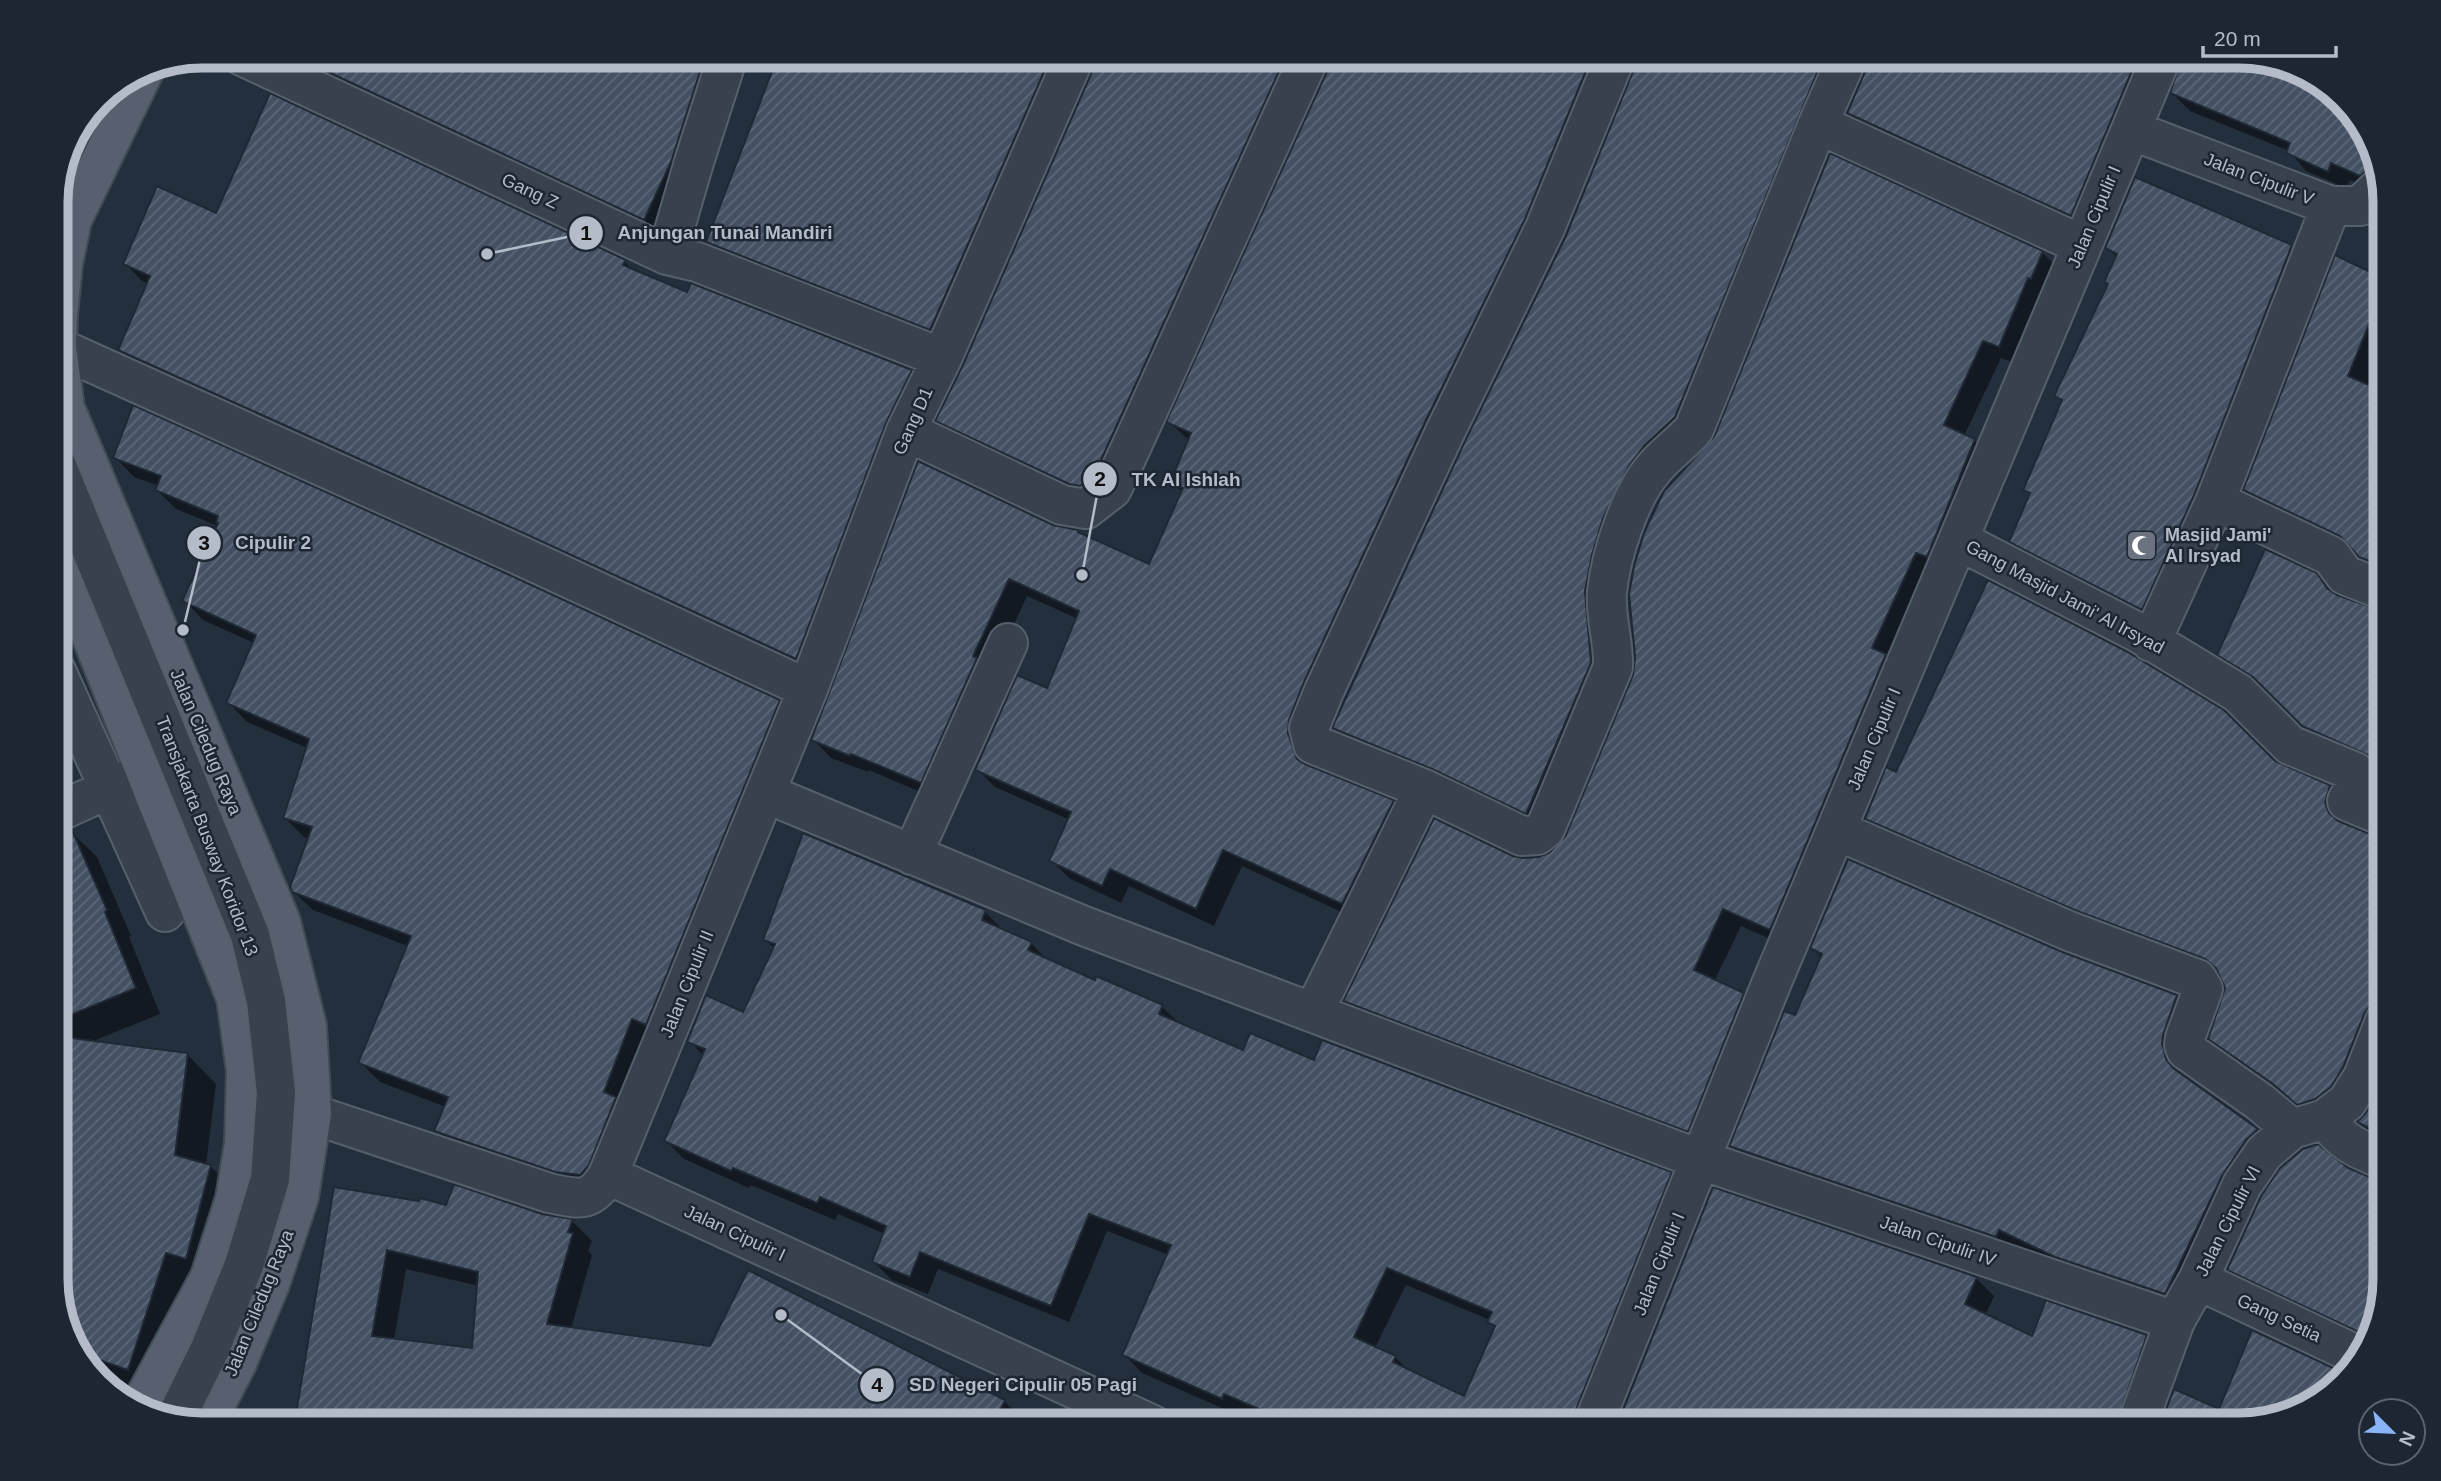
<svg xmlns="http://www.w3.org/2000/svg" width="2441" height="1481" viewBox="0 0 2441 1481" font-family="Helvetica,sans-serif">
<defs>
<pattern id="building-hatch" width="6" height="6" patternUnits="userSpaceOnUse" patternTransform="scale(1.75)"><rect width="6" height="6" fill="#455162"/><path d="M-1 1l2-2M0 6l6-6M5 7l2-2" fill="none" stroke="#5d6877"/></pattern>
</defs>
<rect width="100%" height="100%" fill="#242f3e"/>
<path fill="#0007" fill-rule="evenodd" d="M276,56H735L662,237Z
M780,56H1081L949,347L727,260L709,242Z
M1098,56H1316L1099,503L956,438L938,420L964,368L1097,65Z
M1333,56H1621L1305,753L1311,769L1393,802L1411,820L1361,921L1242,866L1214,926L1129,886L1121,903L1069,878L1051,860L1070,820L995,787L977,769L1048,690L1078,619L1027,596L991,674L939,800L869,770L868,772L831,758L813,739L1052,526L1081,535L1150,566L1183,493L1172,482L1190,441L1169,422L1332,66Z
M1639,56H1853L1646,484L1608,681L1544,831L1353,746L1335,728L1566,238L1638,65Z
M1871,56H2167L2089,233L1867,131L1849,113L1870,65Z
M2185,56H2238L2312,76L2365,129L2383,190L2379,193L2350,180L2346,188L2306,171L2289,151L2190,111L2172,93Z
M217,215L624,261L635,272L688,294L911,371L928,388L813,675L137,367L120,350L149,284L142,281L125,263Z
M2291,246L2311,266L2162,628L2031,561L2011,541L2031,495L2025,489L2063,402L2056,396L2109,284L2117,258L2107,247Z
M2385,250V346L2368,387L2385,394V577L2379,575L2357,552L2263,508L2245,490L2374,275Z
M2042,252L2060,270L2017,364L2001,358L1964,436L1974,440L1992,458L1788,947L1741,926L1714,982L1743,994L1761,1012L1706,1148L1363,1019L1345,1001L1512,857L1539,859L1550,854L1567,838Z
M115,457L779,701L798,721L599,1194L455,1150L436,1130L446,1107L380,1082L361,1063L408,946L313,910L293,891L310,839L304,837L285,818L307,748L247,722L228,702L254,643L203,620L184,600L218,526L176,509L157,490L159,486L134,477Z
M2316,575L2337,597L2385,614V795L2379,790L2382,782L2378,768L2322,744L2273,695L2237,673L2219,654Z
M2274,762L2329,787L2348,805L2344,825L2385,840V1027L2317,1122L2293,1102L2228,1056L2210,1038L2227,987L2221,975L2097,928L1885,836L1867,818L1897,774Z
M56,792L63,826L60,835L71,832L97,857L131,936L129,937L160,1014L91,1042L187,1054L216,1084L206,1165L210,1166L240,1196L158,1398L105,1382L76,1352L56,1287Z
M985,912L1003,930L1031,943L1048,961L1096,982L1162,1007L1181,1025L1244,1053L1315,1062L1671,1174L1689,1192L1594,1425H1276L1242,1411L1240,1416L1142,1373L1124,1354L1169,1255L1107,1231L1069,1322L938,1269L928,1294L892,1280L874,1262L885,1234L838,1214L835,1220L751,1185L749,1188L684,1159L666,1141L704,1056L689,1041L744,1014L775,949L765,940ZM1406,1285L1490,1320L1496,1329L1465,1399L1410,1372L1395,1357L1375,1348Z
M1812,948L2060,953L2177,997L2194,1014L2179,1061L2183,1077L2257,1130L2274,1148L2183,1311L2075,1274L2017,1247L2014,1254L1749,1164L1731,1146L1796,1018L1822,958Z
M2385,1085V1144L2377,1139L2360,1122Z
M2339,1165L2377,1182L2385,1279L2367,1344L2247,1287L2229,1269Z
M336,1189L447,1207L542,1215L572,1221L592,1241L588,1251L592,1255L571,1329L1004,1401L1024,1421L1022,1425H296ZM406,1269L479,1286L474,1350L394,1340Z
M1714,1189L1977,1279L1994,1296L1985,1316L2033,1338L2146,1336L2164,1354L2138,1425H1618Z"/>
<path fill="url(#building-hatch)" stroke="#1f2835" stroke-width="2" fill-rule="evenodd" d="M294,56H705L671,162L644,220Z
M778,56H895L930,70L935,56H1051L930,330L706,242Z
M1096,56H1286L1094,475L1080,486L1069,484L935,421L962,367L1095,65Z
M1332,56H1592L1525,219L1425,422L1304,682L1289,720L1288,733L1297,759L1305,764L1394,800L1342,904L1223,850L1196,909L1110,869L1102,886L1049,861L1071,812L975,770L1017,675L1047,688L1079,611L1009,579L973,656L977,658L921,783L851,754L850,756L811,740L918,461L1053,525L1078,530V532L1149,564L1183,488L1170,482L1191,433L1166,422L1330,65Z
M1637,56H1824L1675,417L1644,446L1629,466L1603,518L1592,555L1585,591L1591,663L1526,814L1432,769L1332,728L1465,441L1565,238L1636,64Z
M1869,56H2138L2071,216L1847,113L1868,65Z
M2183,56H2238L2312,76L2365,129L2376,164L2360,176L2331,163L2328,172L2286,153L2290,143L2170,93Z
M270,93L626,260L623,265L687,292L691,283L912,370L886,423L796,659L530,536L118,350L150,276L123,264L157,186L216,213Z
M1830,153L2043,251L2031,279L2028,278L1999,347L1983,341L1944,425L1975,439L1927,557L1916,553L1872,648L1886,654L1770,930L1723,909L1694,970L1744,993L1688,1132L1343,1001L1434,818L1513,856L1523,858L1538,857L1549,853L1565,837L1633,675L1635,656L1629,594L1634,566L1644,533L1664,491L1714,437Z
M2135,177L2292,245L2195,493L2142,610L2009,542L2030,493L2023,490L2062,400L2054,396L2108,284L2104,282L2117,254L2105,248Z
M2335,255L2385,279V285L2348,376L2385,392V567L2359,557L2340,536L2243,490Z
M133,405L512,576L780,700L646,1025L632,1019L604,1092L616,1097L589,1165L580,1175L555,1172L434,1131L448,1097L358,1063L411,936L292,892L290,887L312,827L283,818L309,739L226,703L256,635L182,601L218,523L216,522L218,516L155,490L161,476L113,458Z
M2265,549L2317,573L2327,588L2337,595L2385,612V793L2377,790L2380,782L2379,773L2370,756L2302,726L2253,677L2217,655Z
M1988,580L2126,651L2224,710L2275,761L2330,785L2325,803L2329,813L2338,821L2377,837L2385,838V1000L2372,1004L2365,1012L2343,1067L2331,1087L2315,1099L2297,1105L2273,1084L2208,1039L2225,988L2216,968L2205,959L2077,911L1865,819L1886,767L1896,772Z
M72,830L107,910L105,912L136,988L56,1021V834Z
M803,833L986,910L982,920L1032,942L1028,950L1095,980L1096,976L1163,1005L1159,1014L1243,1050L1250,1033L1314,1060L1322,1040L1672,1172L1573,1417L1572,1425H1297L1224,1394L1222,1399L1122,1355L1171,1245L1089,1214L1051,1306L920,1252L910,1277L872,1262L886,1226L820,1197L817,1203L733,1168L731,1171L664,1141L705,1049L687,1042L706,995L743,1012L775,944L763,940ZM1387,1268L1492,1312L1487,1322L1495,1326L1464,1396L1393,1362L1396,1356L1354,1337Z
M1848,859L2060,951L2177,995L2163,1035L2162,1043L2166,1059L2173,1068L2258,1129L2246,1140L2222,1176L2165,1294L2055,1257L1999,1230L1996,1237L1729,1146L1784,1011L1795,1015L1822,954L1810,948Z
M56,1036L188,1053L175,1155L211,1165L186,1259L166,1253L128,1370L76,1352L56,1287Z
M2385,1081V1136L2357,1122L2365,1114Z
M2318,1144L2348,1168L2377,1180L2385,1181V1279L2369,1337L2227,1270L2261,1196L2280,1168L2303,1149Z
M454,1184L542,1214L573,1219L568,1232L573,1233L547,1324L710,1346L748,1270L1005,1400L993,1425H364L296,1414L334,1187L419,1201L420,1198L446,1205ZM387,1250L478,1272L472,1348L372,1336Z
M1713,1187L1977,1277L1965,1304L2032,1336L2046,1300L2147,1335L2116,1425H1617Z
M2252,1330L2344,1373L2311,1406L2239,1425H2160L2174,1389L2219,1409Z"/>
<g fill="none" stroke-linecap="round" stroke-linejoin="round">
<defs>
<path id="minor" d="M242,56L667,255L697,262L942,358
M1818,124L2082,245
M2131,130L2331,206H2360L2382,185
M66,153L73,137
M667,255L694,162L728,56
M57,347L521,556L808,689
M906,431L1062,505L1086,509L1112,489L1310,56
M2215,502L2331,206
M1958,540L2137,632L2238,693L2290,745L2355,772L2358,780L2347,801L2385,817
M2151,642L2215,502L2230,508L2331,556L2345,575L2385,591
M56,671L165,912
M1424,789L1522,836L1537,835L1545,829L1613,667C1614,642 1605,617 1607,592C1611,554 1630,495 1655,467C1667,453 1682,443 1694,429L1818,124L1848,56
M765,793L1084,926L1701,1160L2175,1321
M56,813L134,777
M1836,830L2069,931L2197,979L2203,989L2185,1038L2184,1045L2186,1050L2260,1102L2292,1129
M912,855L1008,643
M1313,1013L1424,789L1313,744L1309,728L1324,691L1445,432L1545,228L1616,56
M312,1114L549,1193C580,1199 590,1204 608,1175L1153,1425
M2325,1119C2343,1143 2357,1149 2385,1160
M608,1175L808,689L906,431L942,358L1075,56
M2198,1280L2361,1357
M1593,1425L1772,982L2162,56
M2137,1425L2175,1321L2198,1280L2242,1185L2264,1153L2292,1129L2325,1119L2347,1102L2363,1077L2385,1021"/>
<path id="major" d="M146,67L72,220L63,264L58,314L57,347L65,408L281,922L307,1026L312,1114L299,1197L270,1284L237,1363L205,1425
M56,548L236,998L246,1071L244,1144L235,1199L210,1277L139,1408"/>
</defs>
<use href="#minor" stroke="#565f6c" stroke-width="42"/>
<use href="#major" stroke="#414a57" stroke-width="42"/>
<use href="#minor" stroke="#38414e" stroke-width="38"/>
<use href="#major" stroke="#56606e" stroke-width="38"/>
<defs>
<path id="minor-bridge" d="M56,464L250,935L266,1001L276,1093L270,1179L244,1265L210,1349L176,1418"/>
</defs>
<use href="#minor-bridge" stroke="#565f6c" stroke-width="42" stroke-linecap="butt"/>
<use href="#minor-bridge" stroke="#38414e" stroke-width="38"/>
</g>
<defs>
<symbol id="mosque-square" viewBox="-11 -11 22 22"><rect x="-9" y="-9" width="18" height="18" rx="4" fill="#6b7280" stroke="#1d2633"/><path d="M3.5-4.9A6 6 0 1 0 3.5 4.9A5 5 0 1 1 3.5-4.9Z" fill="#fff"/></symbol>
</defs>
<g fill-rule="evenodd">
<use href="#mosque-square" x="2124" y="528" width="35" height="35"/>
</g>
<g text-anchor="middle" stroke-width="5" stroke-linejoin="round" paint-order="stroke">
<g font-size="18" fill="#b4bcc9" stroke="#1d2633">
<text transform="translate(2259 179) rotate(21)" y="6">Jalan Cipulir V</text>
<text transform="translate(530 191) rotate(25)" y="6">Gang Z</text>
<text transform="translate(2094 217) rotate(-67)" y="6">Jalan Cipulir I</text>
<text transform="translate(913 421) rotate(-66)" y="6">Gang D1</text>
<text transform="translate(2065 597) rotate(28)" y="6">Gang Masjid Jami' Al Irsyad</text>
<text transform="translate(1874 739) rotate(-67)" y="6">Jalan Cipulir I</text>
<text transform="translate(206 742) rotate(67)" y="6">Jalan Ciledug Raya</text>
<text transform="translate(207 836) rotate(69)" y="6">Transjakarta Busway Koridor 13</text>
<text transform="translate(687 984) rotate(-68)" y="6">Jalan Cipulir II</text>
<text transform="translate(2228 1221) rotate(-63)" y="6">Jalan Cipulir VI</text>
<text transform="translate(735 1233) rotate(25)" y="6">Jalan Cipulir I</text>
<text transform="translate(1938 1241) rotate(19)" y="6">Jalan Cipulir IV</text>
<text transform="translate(1659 1264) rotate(-68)" y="6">Jalan Cipulir I</text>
<text transform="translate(259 1303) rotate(-68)" y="6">Jalan Ciledug Raya</text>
<text transform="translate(2279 1318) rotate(25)" y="6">Gang Setia</text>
</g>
<g font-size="18" font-weight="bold" fill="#b4bcc9" stroke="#1d2633" text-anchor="start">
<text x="2165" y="541">Masjid Jami'<tspan x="2165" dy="21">Al Irsyad</tspan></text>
</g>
</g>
<path d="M0 0H2441V1481H0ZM202 68H2239A134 134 0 0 1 2373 202V1279A134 134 0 0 1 2239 1413H202A134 134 0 0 1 68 1279V202A134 134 0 0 1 202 68Z" fill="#1d2633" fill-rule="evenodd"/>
<path fill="none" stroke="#b4bcc9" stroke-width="9" d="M202 68H2239A134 134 0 0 1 2373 202V1279A134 134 0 0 1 2239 1413H202A134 134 0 0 1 68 1279V202A134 134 0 0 1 202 68Z"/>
<path fill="none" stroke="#b4bcc9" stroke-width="2.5" d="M487 254L586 233M1082 575L1100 479M183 630L204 543M781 1315L877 1385"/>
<g fill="#b4bcc9" stroke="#1d2633" stroke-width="2.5">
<circle cx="487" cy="254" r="7"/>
<circle cx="1082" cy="575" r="7"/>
<circle cx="183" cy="630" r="7"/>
<circle cx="781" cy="1315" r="7"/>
<circle cx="586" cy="233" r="18"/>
<circle cx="1100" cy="479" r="18"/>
<circle cx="204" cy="543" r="18"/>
<circle cx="877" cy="1385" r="18"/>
</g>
<g font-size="21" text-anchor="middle" font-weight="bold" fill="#111">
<text x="586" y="240">1</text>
<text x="1100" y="486">2</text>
<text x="204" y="550">3</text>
<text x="877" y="1392">4</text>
</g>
<g font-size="19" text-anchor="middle" font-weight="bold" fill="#b4bcc9" stroke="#1d2633" stroke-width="5" stroke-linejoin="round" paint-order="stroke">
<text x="725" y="239">Anjungan Tunai Mandiri</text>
<text x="1186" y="486">TK Al Ishlah</text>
<text x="273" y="549">Cipulir 2</text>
<text x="1023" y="1391">SD Negeri Cipulir 05 Pagi</text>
</g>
<g transform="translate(2392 1432) rotate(114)"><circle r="33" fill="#1d2633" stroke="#59626f" stroke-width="2"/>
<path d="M0-5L12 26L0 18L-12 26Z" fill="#8ab4f8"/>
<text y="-10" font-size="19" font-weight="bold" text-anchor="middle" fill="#b4bcc9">N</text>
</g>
<path d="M2203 46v10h133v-10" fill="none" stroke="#b4bcc9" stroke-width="3.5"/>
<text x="2214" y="46" font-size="21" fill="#b4bcc9" stroke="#1d2633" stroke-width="5" paint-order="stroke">20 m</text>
</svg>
